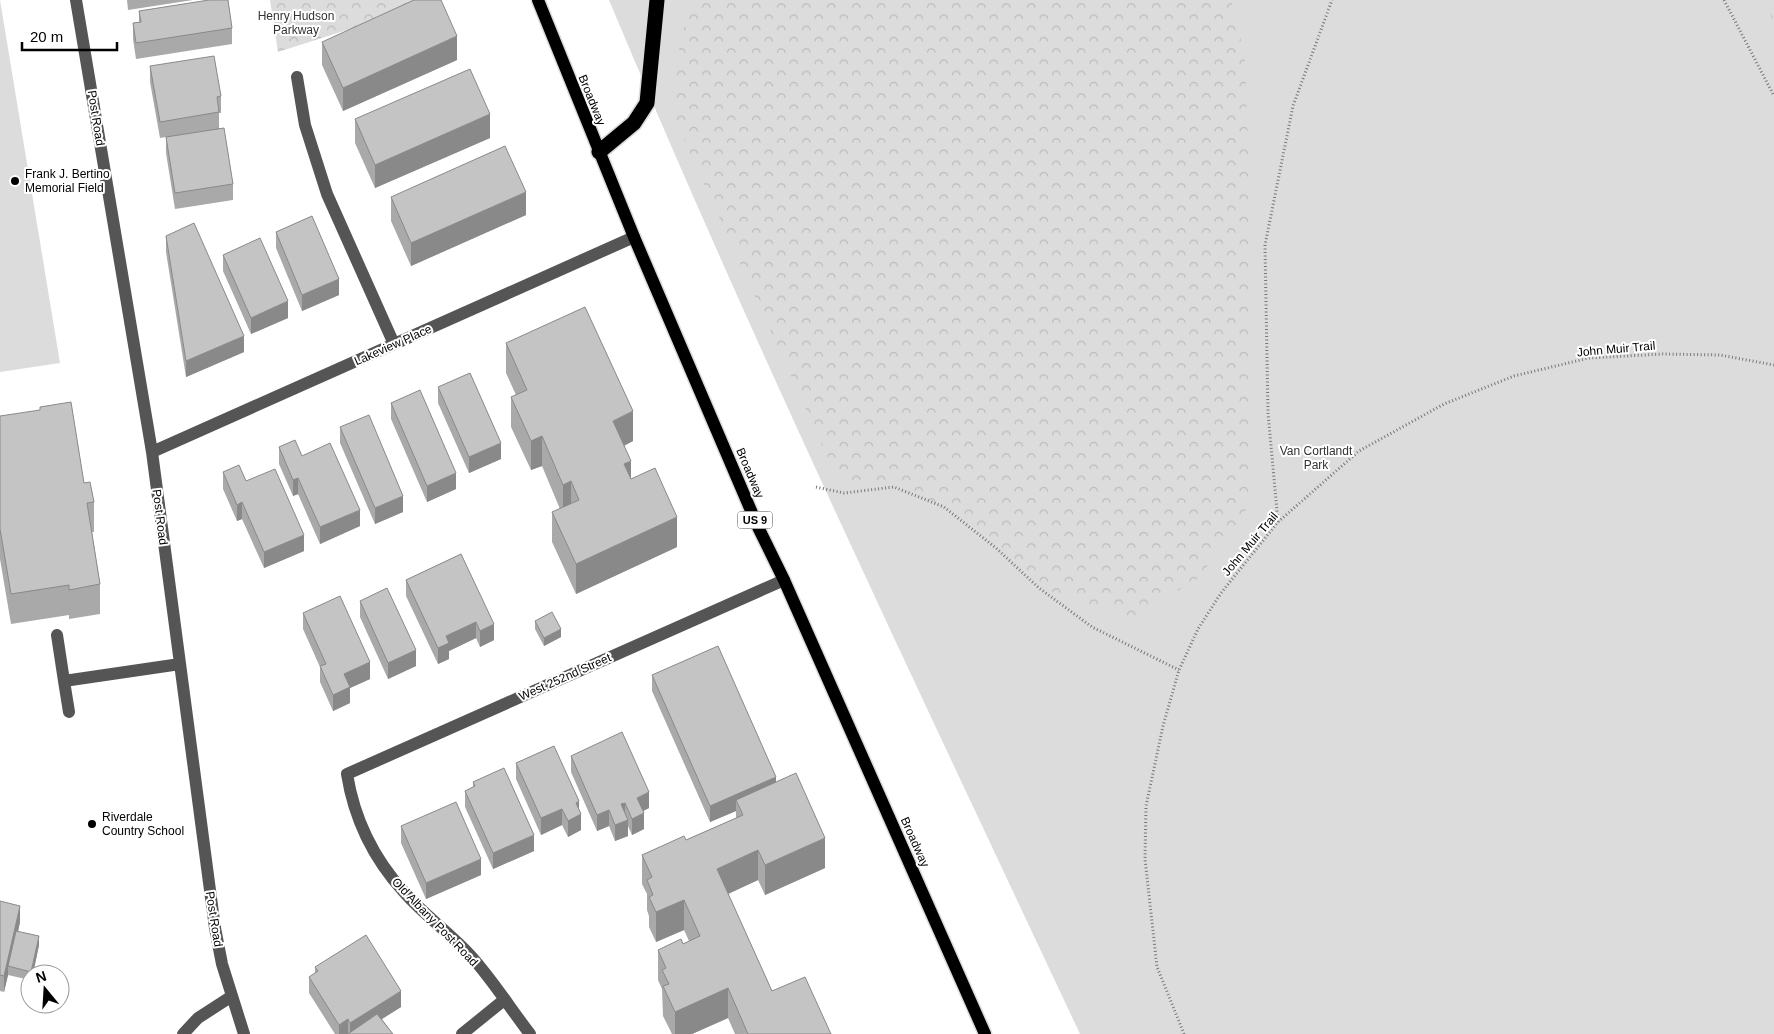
<svg xmlns="http://www.w3.org/2000/svg" width="1774" height="1034" viewBox="0 0 1774 1034" font-family="Helvetica,sans-serif">
<defs>
<pattern id="forest-crowns" width="20" height="18" patternUnits="userSpaceOnUse" patternTransform="scale(1.25)"><rect width="20" height="18" fill="#dcdcdc"/><path d="M2 6a3 3 0 1 1 6 0M12 15a3 3 0 1 1 6 0" fill="none" stroke="#bbb"/></pattern>
</defs>
<rect width="100%" height="100%" fill="#fff"/>
<path fill="#dcdcdc" d="M0,0L60,363L0,372Z
M609,0H1774V1034H1080C919,691 755,349 609,0Z"/>
<path fill="url(#forest-crowns)" d="M270,0H441L278,52Z
M693,0H1231L1245,57L1251,239V503L1199,578L1131,618L1039,588L996,548L944,507L894,487L837,478L673,115L680,41Z
M1763,0H1774V22Z"/>
<g fill="none" stroke-linecap="round" stroke-linejoin="round">
<defs>
<path id="major" d="M538,0L634,237L758,527L784,580L985,1034"/>
<path id="highway" d="M599,152L634,123L647,103L657,0"/>
</defs>
<use href="#major" stroke="#dbdbdb" stroke-width="15"/>
<use href="#highway" stroke="#dbdbdb" stroke-width="18"/>
<path stroke="#777" stroke-width="3" stroke-dasharray="1 2.5" stroke-linecap="butt" d="M1724,0L1774,96
M816,487L844,493L894,487L944,507L996,548L1039,588L1092,627L1179,670
M1278,522L1268,413L1265,245L1293,106L1332,0
M1184,1034L1157,967L1145,859L1146,806L1163,726L1179,670L1198,629L1221,593L1278,522L1359,451L1444,404L1514,376L1589,358L1663,354L1720,355L1774,365"/>
<path stroke="#555" stroke-width="12" d="M76,0L152,452L215,928L222,964L244,1034
M297,77L305,125L327,194L394,344
M152,452L634,237
M57,635L64,681L180,664
M64,681L69,712
M183,1034L198,1018L232,996
M462,1034L504,1000
M530,1034C510,1008 492,979 470,955C450,933 424,915 404,892C374,859 354,818 347,774L784,580"/>
<use href="#major" stroke="#000" stroke-width="12"/>
<use href="#highway" stroke="#000" stroke-width="15"/>
</g>
<path fill="#a9a9a9" d="M127,0H193L128,10Z
M139,11L232,28V44L136,59L133,39V23L139,22Z
M322,42L457,60L343,111L322,65Z
M150,66L221,96V113H219V129L233,184V200L175,209L166,153V137L160,138L150,82Z
M355,119L490,138L375,188L355,143Z
M391,197L526,215L411,266L391,221Z
M276,232L339,295L302,311L276,248Z
M166,236L244,352L186,377L166,252Z
M223,255L288,318L251,334L223,271Z
M506,343L633,441L624,446L631,479L677,547L576,594L552,542V512L560,509L542,466L531,470L511,427V397L516,395L506,373Z
M438,387L501,459L469,473L438,403Z
M391,403L456,489L427,502L391,419Z
M0,416L84,483L94,502V532H92L100,584V614L69,619V615L11,624L0,559Z
M340,427L403,512L375,524L340,443Z
M279,447L302,456L360,526L320,544L298,494L293,496L279,464Z
M223,472L246,481L304,551L264,568L242,519L237,521L223,489Z
M461,554L494,640L480,647L476,638L449,651V659L438,664L406,596V580Z
M360,601L416,666L388,679L360,617Z
M303,613L370,679L350,688V703L333,711L320,682V667L303,629Z
M535,621L561,637L544,646L535,629Z
M652,675L776,782L825,868L765,895L758,880L728,894L772,991L831,1034H735L728,1018L692,1034H672L663,1016L662,989L658,980V950L683,944L689,941L684,930L656,942L649,927V916L647,910V894L642,884V855L686,840L736,818V811L710,822L652,691Z
M571,756L649,808L643,811L644,829L632,835L628,826V836L615,841L609,826L597,831L571,772Z
M516,763L579,810L581,830L568,837L562,825L541,835L516,779Z
M473,782L534,851L493,869L465,807V791L473,787Z
M401,826L481,875L426,899L401,843Z
M0,901L20,922L18,932L39,945L33,974H30V980L8,975L4,992L0,991Z
M315,967L401,1007L382,1019L393,1034H335L309,993V977L315,973Z"/>
<path fill="#898989" d="M457,36V60L343,111V88Z
M490,114V138L375,188V165Z
M526,192V215L411,266V243Z
M339,279V295L302,311V295Z
M288,301V318L251,334V318Z
M244,336V352L186,377V361Z
M633,411V441L613,451V421Z
M542,436V466L531,470V441Z
M501,443V459L469,473V457Z
M631,461V491L624,464Z
M456,473V489L427,502V486Z
M298,478V494L293,496V480Z
M571,481V511L563,515V485Z
M403,496V512L375,524V508Z
M242,502V519L237,521V505Z
M360,510V526L320,544V527Z
M677,517V547L576,594V564Z
M304,535V551L264,568V552Z
M476,622V638L449,651V659L438,664V648L446,636Z
M494,624V640L480,647V631Z
M561,629V637L544,646V638Z
M416,650V666L388,679V663Z
M370,662V679L350,688V703L333,711V695L344,674Z
M776,777V793L736,800V811L710,822V806Z
M649,792V808L637,814V798Z
M579,801V815L581,814V830L568,837V821L576,803Z
M625,803V819L621,804Z
M562,809V825L541,835V818Z
M609,810V826L597,831V815Z
M644,813V829L632,835V819Z
M628,820V836L615,841V825Z
M534,835V851L493,869V853Z
M825,838V868L765,895V865Z
M758,850V880L717,899V869Z
M481,859V875L426,899V883Z
M684,900V930L656,942V912Z
M20,906V922L10,967L8,966V975L4,992V976Z
M39,936V945L33,974H31Z
M728,988V1018L692,1034H675V1012Z
M401,991V1007L358,1034H350V1023Z
M348,1019V1034H339V1025Z"/>
<path fill="#c4c4c4" stroke="#898989" d="M209,0H228L232,28L136,43L133,23L141,22L139,11Z
M414,0H441L457,36L343,88L322,42Z
M214,56L221,96L217,97L219,112L160,122L150,66Z
M470,69L490,114L375,165L355,119Z
M224,128L233,184L175,193L166,137Z
M505,146L526,192L411,243L391,197Z
M312,216L339,279L302,295L276,232Z
M194,223L244,336L186,361L166,236Z
M260,238L288,301L251,318L223,255Z
M585,307L633,411L613,421L631,461L624,464L631,479L655,468L677,517L576,564L552,512L579,500L571,481L563,485L542,436L531,441L511,397L527,390L506,343Z
M470,373L501,443L469,457L438,387Z
M420,390L456,473L427,486L391,403Z
M71,402L84,483L90,482L94,502L87,503L100,584L69,590V585L11,594L0,529V416L40,410V407Z
M369,415L403,496L375,508L340,427Z
M295,440L302,456L330,443L360,510L320,527L298,478L293,480L279,447Z
M239,465L246,481L275,469L304,535L264,552L242,502L237,505L223,472Z
M461,554L494,624L480,631L476,622L446,636L449,643L438,648L406,580Z
M387,588L416,650L388,663L360,601Z
M340,596L370,662L344,674L350,687L333,695L320,666L326,664L303,613Z
M552,612L561,629L544,638L535,621Z
M718,646L776,777L710,806L652,675Z
M622,732L649,792L637,798L644,813L632,819L625,803L621,804L628,820L615,825L609,810L597,815L571,756Z
M554,746L579,801L576,803L581,814L568,821L562,809L541,818L516,763Z
M504,768L534,835L493,853L465,791L475,786L473,782Z
M796,773L825,838L765,865L758,850L717,869L772,991L805,977L831,1034H748L728,988L675,1012L663,986L669,984L662,970L666,968L658,950L681,939L683,944L700,936L684,900L656,912L649,897L653,895L647,880L652,877L642,855L684,836L686,840L743,815L736,800Z
M456,802L481,859L426,883L401,826Z
M0,901L20,906L4,976L0,975Z
M16,931L39,936L31,972L8,966Z
M366,935L401,991L350,1023L348,1019L339,1025L309,977L318,971L315,967Z
M377,1014L393,1034H348Z"/>
<g fill="#000" stroke="#fff" stroke-width="2">
<circle cx="15" cy="181" r="5"/>
<circle cx="92" cy="824" r="5"/>
</g>
<g text-anchor="middle" stroke-width="4" stroke-linejoin="round" paint-order="stroke">
<rect fill="#fff" stroke="#4c4c4c" stroke-width="1" x="737.5" y="511.5" width="35" height="17" rx="4"/>
<g font-size="11" font-weight="bold" fill="#000">
<text x="755" y="524">US 9</text>
</g>
<g font-size="12" fill="#333" stroke="#fff">
<text x="296" y="20">Henry Hudson<tspan x="296" dy="14">Parkway</tspan></text>
<text x="1316" y="455">Van Cortlandt<tspan x="1316" dy="14">Park</tspan></text>
</g>
<g font-size="12" fill="#000" stroke="#fff">
<text transform="translate(592 100) rotate(68)" y="4">Broadway</text>
<text transform="translate(96 118) rotate(81)" y="4">Post Road</text>
<text transform="translate(393 345) rotate(-24)" y="4">Lakeview Place</text>
<text transform="translate(1616 349) rotate(-5)" y="4">John Muir Trail</text>
<text transform="translate(750 473) rotate(67)" y="4">Broadway</text>
<text transform="translate(160 517) rotate(83)" y="4">Post Road</text>
<text transform="translate(1250 544) rotate(-50)" y="4">John Muir Trail</text>
<text transform="translate(565 677) rotate(-24)" y="4">West 252nd Street</text>
<text transform="translate(915 842) rotate(66)" y="4">Broadway</text>
<text transform="translate(214 919) rotate(81)" y="4">Post Road</text>
<text transform="translate(435 922) rotate(46)" y="4">Old Albany Post Road</text>
</g>
<g font-size="12" fill="#000" stroke="#fff" text-anchor="start">
<text x="25" y="178">Frank J. Bertino<tspan x="25" dy="14">Memorial Field</tspan></text>
<text x="102" y="821">Riverdale<tspan x="102" dy="14">Country School</tspan></text>
</g>
</g>
<g transform="translate(45 989) rotate(342)"><circle r="24" fill="#ffffff" stroke="#999999"/>
<path d="M0-4L9 19L0 12L-9 19Z" fill="#000000"/>
<text y="-8" font-size="14" font-weight="bold" text-anchor="middle" fill="#000000">N</text>
</g>
<path d="M22 42v8h95v-8" fill="none" stroke="#000000" stroke-width="2.5"/>
<text x="30" y="42" font-size="15" fill="#000000" stroke="#ffffff" stroke-width="4" paint-order="stroke">20 m</text>
</svg>
